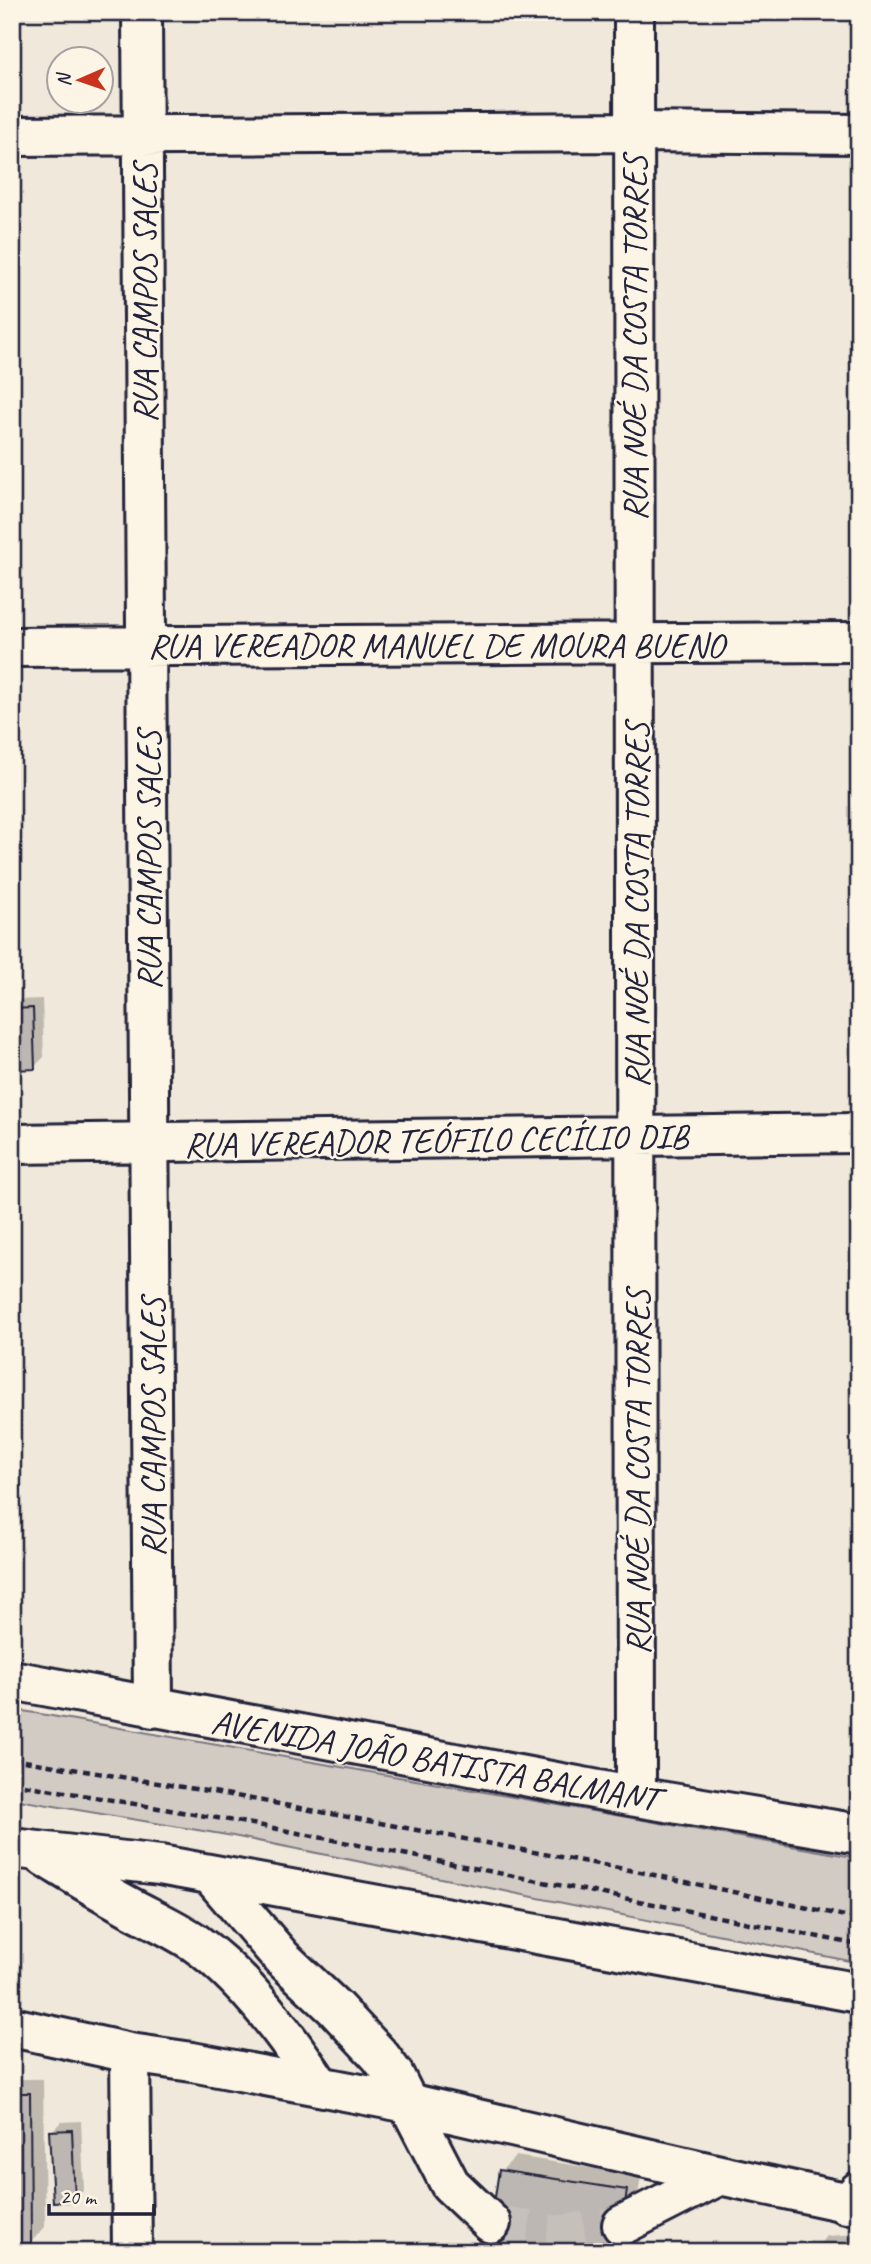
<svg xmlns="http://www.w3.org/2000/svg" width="871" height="2264" viewBox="0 0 871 2264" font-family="Caveat,sans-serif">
<rect width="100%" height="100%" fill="#efe8db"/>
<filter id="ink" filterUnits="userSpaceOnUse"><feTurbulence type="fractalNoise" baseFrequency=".0143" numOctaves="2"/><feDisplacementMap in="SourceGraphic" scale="14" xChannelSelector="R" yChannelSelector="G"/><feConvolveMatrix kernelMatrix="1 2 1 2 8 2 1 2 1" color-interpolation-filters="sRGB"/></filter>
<g filter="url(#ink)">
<path fill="#d1cbc3" stroke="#7a767f" stroke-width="2" d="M12,1709L859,1858V1963L233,1836L12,1799Z"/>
<path fill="#0003" d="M42,999L44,1057L34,1067L12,1068V1000Z
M12,2079H43L45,2227L31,2242H12Z
M81,2121L84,2190L74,2199L51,2132L61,2122Z
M516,2156L641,2176L629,2252H489L501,2171Z
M859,2234V2252L813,2251L827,2236Z
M389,2248L415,2252H385Z"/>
<path fill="#bcb7b3" stroke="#22223b" stroke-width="2" d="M33,1008L35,1069L12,1070V1009Z
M12,2093H30L31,2243L12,2244Z
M72,2130L75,2201L53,2202L49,2131Z
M499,2170L627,2190L618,2252H487Z
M859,2246V2252H811V2250Z"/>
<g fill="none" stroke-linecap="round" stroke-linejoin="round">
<path stroke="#c6c0bb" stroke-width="38" stroke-dasharray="38 19" stroke-linecap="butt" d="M491,2223L556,2235L622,2225"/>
<defs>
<path id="minor" d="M142,12L153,1708
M634,12L636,1797
M12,136L634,132L859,134
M12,647L859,642
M12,1144L859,1133
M12,1680L636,1797L859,1834
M12,2027L130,2053L192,2062L408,2103L720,2175L859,2205
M130,2053L132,2252
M408,2103L450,2184L491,2223
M622,2225L720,2175"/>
<path id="highway" d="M12,1848L160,1865L859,1993
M45,1857C73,1874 100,1891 128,1906C150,1918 173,1928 194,1942C243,1976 288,2037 320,2086
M211,1875L282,1958L335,2008L380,2056L394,2075L408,2103
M846,2204L859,2191"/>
</defs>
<use href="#minor" stroke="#22223b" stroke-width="44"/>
<use href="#highway" stroke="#22223b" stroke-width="44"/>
<path stroke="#22223b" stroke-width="4.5" stroke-dasharray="7 5" stroke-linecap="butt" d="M12,1759L231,1795L640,1872L859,1919
M12,1783L258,1825L859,1945"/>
<use href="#minor" stroke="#fcf5e5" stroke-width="38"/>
<use href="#highway" stroke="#fcf5e5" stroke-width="38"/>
</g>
</g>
<g text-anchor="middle" stroke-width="5" stroke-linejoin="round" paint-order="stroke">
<g font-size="35" fill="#22223b" stroke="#fcf5e5">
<text transform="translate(144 293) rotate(-90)" y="12">RUA CAMPOS SALES</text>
<text transform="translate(634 338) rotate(-90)" y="12">RUA NOÉ DA COSTA TORRES</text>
<text x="436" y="657">RUA VEREADOR MANUEL DE MOURA BUENO</text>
<text transform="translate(148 860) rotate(-90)" y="12">RUA CAMPOS SALES</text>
<text transform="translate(636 905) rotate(-90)" y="12">RUA NOÉ DA COSTA TORRES</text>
<text transform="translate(436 1140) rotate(-1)" y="12">RUA VEREADOR TEÓFILO CECÍLIO DIB</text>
<text transform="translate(152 1427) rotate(-90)" y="12">RUA CAMPOS SALES</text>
<text transform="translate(637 1472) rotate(-90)" y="12">RUA NOÉ DA COSTA TORRES</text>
<text transform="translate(435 1760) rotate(10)" y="12">AVENIDA JOÃO BATISTA BALMANT</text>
</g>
</g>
<rect width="871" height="2264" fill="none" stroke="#fcf5e5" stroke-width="42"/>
<rect x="21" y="21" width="829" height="2222" fill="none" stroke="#22223b" stroke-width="2.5" filter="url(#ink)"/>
<g transform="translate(80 80) rotate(268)"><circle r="33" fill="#fcf5e5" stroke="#a5a1a1" stroke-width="2"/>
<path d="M0-5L12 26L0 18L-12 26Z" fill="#c8321e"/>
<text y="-10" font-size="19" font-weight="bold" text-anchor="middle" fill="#22223b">N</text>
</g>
<path d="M49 2204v10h105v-10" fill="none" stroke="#22223b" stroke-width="3.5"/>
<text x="60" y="2204" font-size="21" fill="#22223b" stroke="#fcf5e5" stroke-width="5" paint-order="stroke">20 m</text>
</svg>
